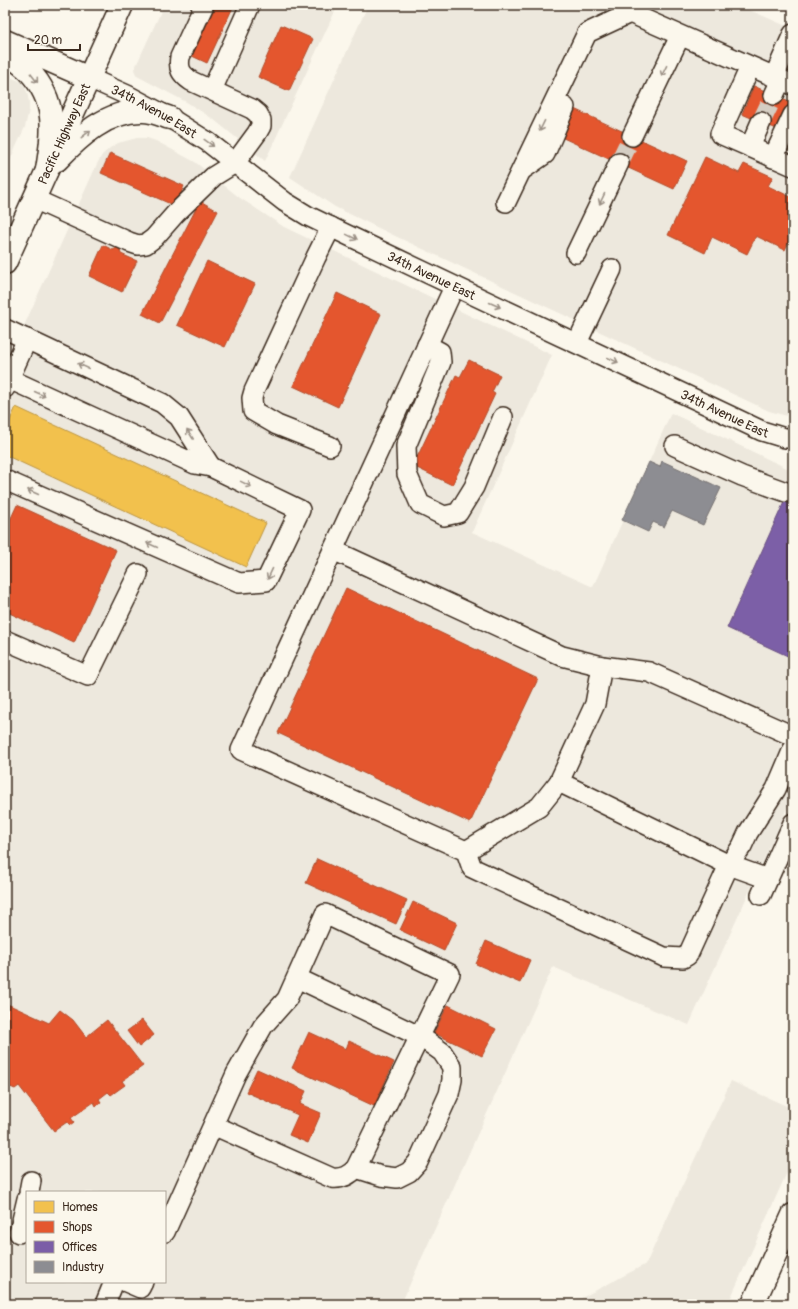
<svg xmlns="http://www.w3.org/2000/svg" width="798" height="1309" viewBox="0 0 798 1309" font-family="Pangolin,sans-serif">
<rect width="100%" height="100%" fill="#fbf7ec"/>
<filter id="ink" filterUnits="userSpaceOnUse"><feTurbulence type="fractalNoise" baseFrequency=".025" numOctaves="2"/><feDisplacementMap in="SourceGraphic" scale="8" xChannelSelector="R" yChannelSelector="G"/><feConvolveMatrix kernelMatrix="1 2 1 2 8 2 1 2 1" color-interpolation-filters="sRGB"/></filter>
<g filter="url(#ink)">
<path fill="#ede8dd" fill-rule="evenodd" d="M164,5H338L265,161L213,119L188,103L137,76L134,70Z
M368,5H738L793,29V414L787,416L769,411L393,235L335,207L290,177Z
M5,75L22,82L27,92L29,102V110L25,127L5,171Z
M137,138H147L156,141L195,162L240,198L284,227L552,355L472,532L593,587L671,413L793,471V795L689,1025L553,967L401,1304H5V368L97,164L102,155L110,148L118,143ZM27,1192H165V1282H27Z
M731,1081L793,1109V1159L728,1304H570L646,1264Z"/>
<path fill="#f2c14e" stroke="#bb9440" d="M16,407L266,523L246,567L5,455V431Z"/>
<path fill="#e4572e" stroke="#b14a29" d="M216,5H234L207,63L192,56Z
M281,25L313,39L289,91L258,77Z
M754,86L791,103L779,130L742,114Z
M574,109L687,161L674,189L561,137Z
M110,153L184,186L175,206L101,173Z
M705,157L739,173L744,164L773,177L768,186L793,198V233L785,250L756,236L747,254L712,237L705,253L668,235Z
M200,201L218,211L160,323L142,314Z
M103,245L113,250L117,248L120,250L121,254L137,261L122,292L89,276Z
M207,261L255,284L225,347L177,325Z
M337,293L381,314L338,407L293,386Z
M469,360L500,375L492,392L495,394L452,485L413,466L456,375L460,377Z
M17,505L116,550L74,643L5,611V531Z
M346,588L538,679L470,823L278,733Z
M317,859L407,900L396,924L306,883Z
M413,902L457,923L444,951L400,930Z
M486,941L530,960L520,983L476,964Z
M5,1003L49,1023L60,1010L73,1020L86,1037L107,1020L143,1066L122,1081L125,1085L111,1095L108,1092L99,1099L101,1102L96,1106L94,1102L71,1118L74,1122L70,1125L67,1122L54,1131L19,1086L15,1089L8,1086L5,1083L7,1074L5,1073Z
M448,1005L496,1029L482,1056L434,1033Z
M142,1020L154,1035L139,1047L127,1031Z
M309,1032L346,1049L349,1041L394,1062L374,1106L292,1068Z
M257,1069L306,1091L300,1104L321,1113L308,1143L289,1135L298,1115L246,1092Z"/>
<path fill="#7b5ea7" stroke="#684e7e" d="M785,500L793,504V656L792,658L727,628Z"/>
<path fill="#8d8d92" stroke="#746f6f" d="M662,461L721,488L703,525L672,511L664,527L653,522L648,532L622,520L649,462L660,467Z"/>
<g fill="none" stroke-linecap="round" stroke-linejoin="round">
<path stroke="#d5cec3" stroke-width="19" stroke-dasharray="19 10" stroke-linecap="butt" d="M761,122L774,95
M619,163L632,136"/>
<defs>
<g id="minor">
<path d="M634,5L630,13L793,85"/>
<path d="M750,67L720,134L793,166"/>
<path d="M774,77L793,34"/>
<path id="s1" d="M89,78L127,95L170,118L208,142L285,202L308,216C458,289 611,359 762,431L785,438H793"/>
<path d="M212,90L250,5"/>
<path d="M774,95L781,80"/>
<path d="M632,136L680,36"/>
<path d="M750,147L761,122"/>
<path d="M773,158L793,115"/>
<path d="M522,170L545,154L565,107"/>
<path d="M34,199L129,242L138,245L146,244L154,238L176,213L214,176L235,163L257,133L261,126V120L258,114L252,109L191,81C181,74 178,69 180,57L204,5"/>
<path d="M506,202L587,33L630,13"/>
<path d="M576,253L619,163"/>
<path d="M454,287L241,750L466,851L472,868L664,957L683,958L688,955L729,865L742,846L748,833L776,789L793,749"/>
<path d="M5,329L162,403L179,417L211,467"/>
<path d="M577,343L612,269"/>
<path d="M427,345L440,352L441,362L406,446L407,474L420,504L444,516L458,513L474,487L503,417"/>
<path d="M5,377L195,464L211,467L300,510L266,581L239,583L5,480"/>
<path d="M5,388L27,339"/>
<path d="M330,446L277,425L253,411L252,398L254,391L316,257L331,227"/>
<path d="M675,446L742,476L786,492H793"/>
<path d="M333,550L562,656L602,666L649,672L793,736"/>
<path d="M5,640L88,676L138,574"/>
<path d="M559,782L729,865L768,879"/>
<path d="M466,851L539,807L559,782L595,704L602,666"/>
<path d="M761,895L793,823"/>
<path d="M297,978L421,1037L442,1052L452,1067V1080L449,1094L418,1162L409,1172L397,1178L381,1176L356,1168"/>
<path d="M29,1192L31,1181"/>
<path d="M165,1232L236,1074L263,1026L287,999L325,914L450,974L356,1168C349,1176 342,1179 332,1178L213,1125"/>
<path d="M19,1233L27,1199"/>
<path d="M126,1282L140,1288L143,1282"/>
<path d="M105,1304L114,1282"/>
</g>
<g id="major">
<path d="M57,160C79,137 108,110 143,111C152,111 161,115 170,118"/>
<path id="s2" d="M5,263L122,5"/>
</g>
<path id="highway" d="M5,41L89,78
M5,52C13,58 22,64 29,71C58,102 53,132 47,170
M753,1304L793,1215"/>
</defs>
<use href="#minor" stroke="#3b2a1e" stroke-width="22"/>
<use href="#major" stroke="#3b2a1e" stroke-width="25"/>
<use href="#highway" stroke="#3b2a1e" stroke-width="25"/>
<use href="#minor" stroke="#fbf7ec" stroke-width="19"/>
<use href="#major" stroke="#fbf7ec" stroke-width="22"/>
<use href="#highway" stroke="#fbf7ec" stroke-width="22"/>
</g>
<defs><path id="oneway-shaft" d="M-6 0H5M1.5-3L5.5 0L1.5 3" fill="none" stroke-width="1.6" stroke-linecap="round" stroke-linejoin="round"/></defs>
<g stroke="#9b9085">
<use href="#oneway-shaft" transform="translate(664 71) rotate(116)"/>
<use href="#oneway-shaft" transform="translate(34 78) rotate(52)"/>
<use href="#oneway-shaft" transform="translate(542 126) rotate(116)"/>
<use href="#oneway-shaft" transform="translate(86 134) rotate(-38)"/>
<use href="#oneway-shaft" transform="translate(209 143) rotate(36)"/>
<use href="#oneway-shaft" transform="translate(602 199) rotate(115)"/>
<use href="#oneway-shaft" transform="translate(352 237) rotate(26)"/>
<use href="#oneway-shaft" transform="translate(495 305) rotate(24)"/>
<use href="#oneway-shaft" transform="translate(613 360) rotate(25)"/>
<use href="#oneway-shaft" transform="translate(83 366) rotate(-155)"/>
<use href="#oneway-shaft" transform="translate(40 394) rotate(25)"/>
<use href="#oneway-shaft" transform="translate(190 434) rotate(-123)"/>
<use href="#oneway-shaft" transform="translate(246 484) rotate(26)"/>
<use href="#oneway-shaft" transform="translate(33 492) rotate(-156)"/>
<use href="#oneway-shaft" transform="translate(152 545) rotate(-156)"/>
<use href="#oneway-shaft" transform="translate(270 574) rotate(115)"/>
</g>
</g>
<g text-anchor="middle" stroke-width="4" stroke-linejoin="round" paint-order="stroke">
<g font-size="13" fill="#3b2a1e" stroke="#fbf7ec">
<text dy="5" stroke="none"><textPath href="#s1" startOffset="73">34th Avenue East</textPath></text>
<text dy="5" stroke="none"><textPath href="#s2" startOffset="142">Pacific Highway East</textPath></text>
<text dy="5" stroke="none"><textPath href="#s1" startOffset="397">34th Avenue East</textPath></text>
<text dy="5" stroke="none"><textPath href="#s1" startOffset="721">34th Avenue East</textPath></text>
</g>
</g>
<rect width="798" height="1309" fill="none" stroke="#fbf7ec" stroke-width="20"/>
<rect x="10" y="10" width="778" height="1289" fill="none" stroke="#3b2a1e" stroke-width="1.5" filter="url(#ink)"/>
<rect x="26" y="1191" width="140" height="92" fill="#fbf7ec" stroke="#aea59a"/>
<rect x="34" y="1201" width="20" height="12" fill="#f2c14e" stroke="#aea59a"/>
<text x="62" y="1211" font-size="12" fill="#3b2a1e">Homes</text>
<rect x="34" y="1221" width="20" height="12" fill="#e4572e" stroke="#aea59a"/>
<text x="62" y="1231" font-size="12" fill="#3b2a1e">Shops</text>
<rect x="34" y="1241" width="20" height="12" fill="#7b5ea7" stroke="#aea59a"/>
<text x="62" y="1251" font-size="12" fill="#3b2a1e">Offices</text>
<rect x="34" y="1261" width="20" height="12" fill="#8d8d92" stroke="#aea59a"/>
<text x="62" y="1271" font-size="12" fill="#3b2a1e">Industry</text>
<path d="M28 44v6h52v-6" fill="none" stroke="#3b2a1e" stroke-width="2"/>
<text x="34" y="44" font-size="12" fill="#3b2a1e" stroke="#fbf7ec" stroke-width="3" paint-order="stroke">20 m</text>
</svg>
